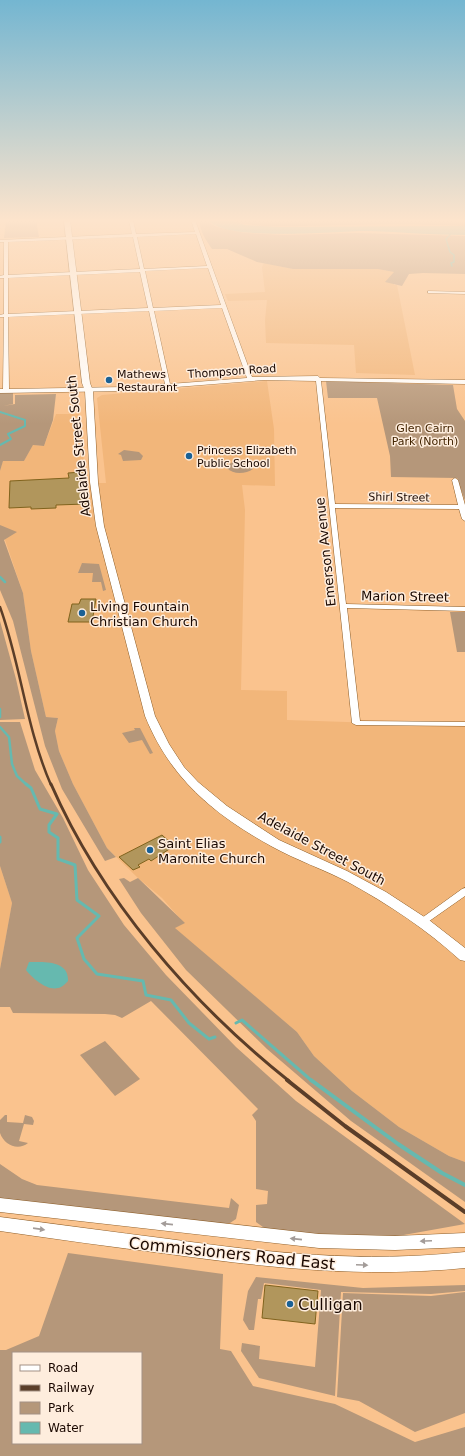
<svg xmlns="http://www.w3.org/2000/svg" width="465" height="1456" viewBox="0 0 465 1456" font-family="'DejaVu Sans',sans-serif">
<rect width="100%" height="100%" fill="#fac38e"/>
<path fill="#f2b67a" d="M264,263L293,269H378L394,272V285H397L415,375L356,373L354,345L266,343L265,320L267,300L228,301L225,294L265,292L262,267Z
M267,381L274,429L275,486L242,485L245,510L241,690L287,691V720L465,726V1162L449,1156L399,1127L352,1091L314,1056L297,1032L174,928L184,923L162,898L138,878L107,848L73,784L59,751L55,731L58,718L46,717L31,651L23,593L0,525V471L3,460L24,461L33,445L44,446L56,414H79L86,483H106L97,398L102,395Z
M0,866L12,903L0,969Z"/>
<path fill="#b5977a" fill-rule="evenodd" d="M6,220H36L39,237L4,238Z
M200,220H204L217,227L245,233L284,235L356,233L465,236V274L423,273L409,274L402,286L385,282L394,272L378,269H293L257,262L227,249H212C206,240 199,230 200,220Z
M233,220H266L265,221L267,220H323L324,221V220C330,220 339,222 343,220H337H429L449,222L435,220L465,222V226C424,224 383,224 343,225C319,225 252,230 233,220Z
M326,381L453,385L457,409L465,421V501L457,478L391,477L390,456L377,398H328Z
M0,393H13V404L3,406L15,404V395L56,394L53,420L44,446L33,445L24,461H3L0,471Z
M124,450L139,452L143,456L141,460L123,461L121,455L118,454Z
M236,460L251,461L253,469C246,474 233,475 227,468L228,465Z
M0,525L17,532L4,540L23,593L31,651L46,717L58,718L55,731L59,751L73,784L107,848L116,857L105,861L62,789L45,746L13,621L0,590Z
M82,563L99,564L106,590L103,591L101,582H92L93,573H78Z
M450,612H465V652H457Z
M0,621L16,679L25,719L0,720Z
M0,722H20L35,770L63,818L88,870L124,925L166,975L236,1047L296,1101L465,1224L398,1236L369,1238L267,1230L256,1222V1205L267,1204L268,1191L256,1189V1121L252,1115L258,1109L151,1001L122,1018L115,1015L105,1014L13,1013L10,1007H0V969L12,903L0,866Z
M134,728H140L153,753L150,754L142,740L129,743L122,733L135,730Z
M124,878L130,882L138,878L185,923L175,928L297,1032L314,1056L352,1091L399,1127L449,1156L465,1162V1202L351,1121L267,1049L186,970L141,913L119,879Z
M105,1041L140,1079L115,1096L80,1055Z
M5,1115H7V1122L23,1123L25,1115L32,1117L34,1121L33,1125L24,1124L19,1141L28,1143C18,1151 4,1145 0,1133C0,1129 0,1124 0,1120Z
M0,1164L22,1179L37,1185L229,1208L231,1198L239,1205L236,1219L230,1223L222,1224L0,1200Z
M68,1253L223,1274L220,1349L231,1351L253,1386L335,1404L415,1442L465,1427V1456H0V1350H6L39,1336ZM13,1353H141V1443H13Z
M256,1277L363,1288L465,1285V1291L431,1294L341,1292L335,1396L259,1378L241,1351L242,1343L260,1346L259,1359L315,1367L321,1290L264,1283L261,1299H258L254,1330H249L243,1320L248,1291Z
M465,1292V1413L415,1432L359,1401L337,1397L343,1293L431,1296Z"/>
<path fill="#66b9af" d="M208,220H231L245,225L279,227L465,226V235C433,235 402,232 370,231C338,230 228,243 208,220Z
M29,962C44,962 69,960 68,981C66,983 63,986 61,987C49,993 33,979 26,970Z"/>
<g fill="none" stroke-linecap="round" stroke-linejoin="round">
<path stroke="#66b9af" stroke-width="1.5" d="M449,231L450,235L446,239L450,252L454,255V262L451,263L452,266"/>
<path stroke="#66b9af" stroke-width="2" d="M0,412L25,420V426L8,434L11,439L0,445"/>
<path stroke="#66b9af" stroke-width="2.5" d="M0,577L5,582
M0,709V717
M0,727L9,737L12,764L17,776L27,785"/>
<path stroke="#66b9af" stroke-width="3" d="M26,784L31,788L40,809L57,814L49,825V832L58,838V859L75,865L77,900L99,916L77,938L84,959L97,974L143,981L146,995L171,1000L189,1023L209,1039L215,1037
M0,837V842
M236,1023L242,1020L312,1081"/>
<path stroke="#66b9af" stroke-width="4" d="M311,1080L398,1144L442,1173L465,1185"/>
</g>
<path fill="#b1965c" stroke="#80631d" d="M82,472L86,504L56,505V508L31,509V507L9,508L10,481L69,478L68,473Z
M81,599H96L92,622H68L72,604H79Z
M162,835L174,846L151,861L149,859L138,865L140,867L133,870L119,857Z
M265,1285L318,1291L315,1324L262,1318Z"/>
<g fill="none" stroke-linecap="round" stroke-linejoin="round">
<defs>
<path id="minor" d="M129,220H133L136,234L195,232L191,220H195L252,377L318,376L320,378L465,380V384L321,381L335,504L458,505L452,480L455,478L458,480L465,505V521L462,519L459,509L335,508L346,604L465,607V611L347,608L360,721L465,722V726L356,725L352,723L316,381L264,380L125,391L0,393V389H3L4,317H0V315L4,314V278H0V276L4,275V242H0V240L132,234ZM196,234L207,266L144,269L137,237ZM133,237L140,269L8,275V242ZM208,268L221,305L153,308L145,271ZM140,272L148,308L8,314V278ZM222,308L247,378L170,384L154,311ZM149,311L165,384L125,387L9,389L8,317Z
M428,291L465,292V294L430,293H428Z
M465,888V896L425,924L422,925L419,924L417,922L419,920L462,889Z"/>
<path id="major" d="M64,220H70L90,383L93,391L98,482L104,526L155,716L169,744L184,767L198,782L227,806L279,840L347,871L386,892L429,920L465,948V961L460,960C426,929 388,904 348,882C323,869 296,860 271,846C213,814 170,778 145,716L96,526L90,482L85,391L82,383Z
M0,1198L319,1234L395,1236L465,1233V1247L395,1250L319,1248L0,1212Z
M0,1217C56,1224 112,1232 169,1239C269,1253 363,1263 465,1252V1268C363,1278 270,1268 169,1254C112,1247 56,1239 0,1231Z"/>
</defs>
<use href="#minor" stroke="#8d5d27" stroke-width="1"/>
<use href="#major" stroke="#8d5d27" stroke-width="1"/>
<use href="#minor" fill="#fff" fill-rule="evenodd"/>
<use href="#major" fill="#fff" fill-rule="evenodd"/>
<path stroke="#5b3e29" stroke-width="2.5" d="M0,607C21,665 26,728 51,785"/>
<path stroke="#5b3e29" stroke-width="3" d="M51,784C101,899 191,1003 289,1081"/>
<path stroke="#5b3e29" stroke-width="4" d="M287,1080L345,1126L465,1212"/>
</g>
<defs><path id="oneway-solid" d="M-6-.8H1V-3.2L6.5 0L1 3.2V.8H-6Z"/></defs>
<g fill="#a39c99">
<use href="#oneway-solid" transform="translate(167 1224) rotate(-174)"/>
<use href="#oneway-solid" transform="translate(39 1229) rotate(8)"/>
<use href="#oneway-solid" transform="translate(296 1239) rotate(-174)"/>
<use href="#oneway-solid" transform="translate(426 1241) rotate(177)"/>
<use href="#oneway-solid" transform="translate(362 1265) rotate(2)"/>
</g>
<linearGradient id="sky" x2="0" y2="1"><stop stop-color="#74b6d1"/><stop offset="0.52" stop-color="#fde4cc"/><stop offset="1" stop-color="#fde4cc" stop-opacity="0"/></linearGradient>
<rect width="465" height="424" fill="url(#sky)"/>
<g fill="#1a6195" stroke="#feeddd" stroke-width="1.5">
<circle cx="109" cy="380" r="4"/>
<circle cx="189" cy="456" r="4"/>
<circle cx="82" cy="613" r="4"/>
<circle cx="150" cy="850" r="4"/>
<circle cx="290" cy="1304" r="4"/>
</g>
<g text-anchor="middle" stroke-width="3" stroke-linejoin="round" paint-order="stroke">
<g font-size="11" fill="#1a0800" stroke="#feeddd">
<text transform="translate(232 371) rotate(-4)" y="4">Thompson Road</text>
<text transform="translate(399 497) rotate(1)" y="4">Shirl Street</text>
</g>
<g font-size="11" fill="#1a0800" stroke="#feeddd" text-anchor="start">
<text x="117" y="378">Mathews<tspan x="117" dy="13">Restaurant</tspan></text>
<text x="197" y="454">Princess Elizabeth<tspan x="197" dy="13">Public School</tspan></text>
</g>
<g font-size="11" fill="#412300" stroke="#feeddd">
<text x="425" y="432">Glen Cairn<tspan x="425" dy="13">Park (North)</tspan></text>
</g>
<g font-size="13" fill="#1a0800" stroke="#feeddd">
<text transform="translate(78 446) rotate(-96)" y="5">Adelaide Street South</text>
<text transform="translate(325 552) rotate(-96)" y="5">Emerson Avenue</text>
<text transform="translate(405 596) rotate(1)" y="5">Marion Street</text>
<text transform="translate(322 848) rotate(28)" y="5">Adelaide Street South</text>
</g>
<g font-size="13" fill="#1a0800" stroke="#feeddd" text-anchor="start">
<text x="90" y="611">Living Fountain<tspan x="90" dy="15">Christian Church</tspan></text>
<text x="158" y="848">Saint Elias<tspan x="158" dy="15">Maronite Church</tspan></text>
</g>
<g font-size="16" fill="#1a0800" stroke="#feeddd">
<text transform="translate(232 1253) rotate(6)" y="6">Commissioners Road East</text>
</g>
<g font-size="16" fill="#1a0800" stroke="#feeddd" text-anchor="start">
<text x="298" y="1310">Culligan</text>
</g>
</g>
<rect x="12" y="1352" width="130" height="92" fill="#feeddd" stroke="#a39185"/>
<rect x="20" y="1365" width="20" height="6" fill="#ffffff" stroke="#a39185"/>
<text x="48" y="1372" font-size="12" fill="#1a0800">Road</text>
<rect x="20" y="1385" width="20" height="6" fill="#5b3e29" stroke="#a39185"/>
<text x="48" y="1392" font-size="12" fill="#1a0800">Railway</text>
<rect x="20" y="1402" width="20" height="12" fill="#b5977a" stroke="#a39185"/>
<text x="48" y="1412" font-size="12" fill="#1a0800">Park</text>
<rect x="20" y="1422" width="20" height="12" fill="#66b9af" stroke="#a39185"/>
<text x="48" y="1432" font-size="12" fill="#1a0800">Water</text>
</svg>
